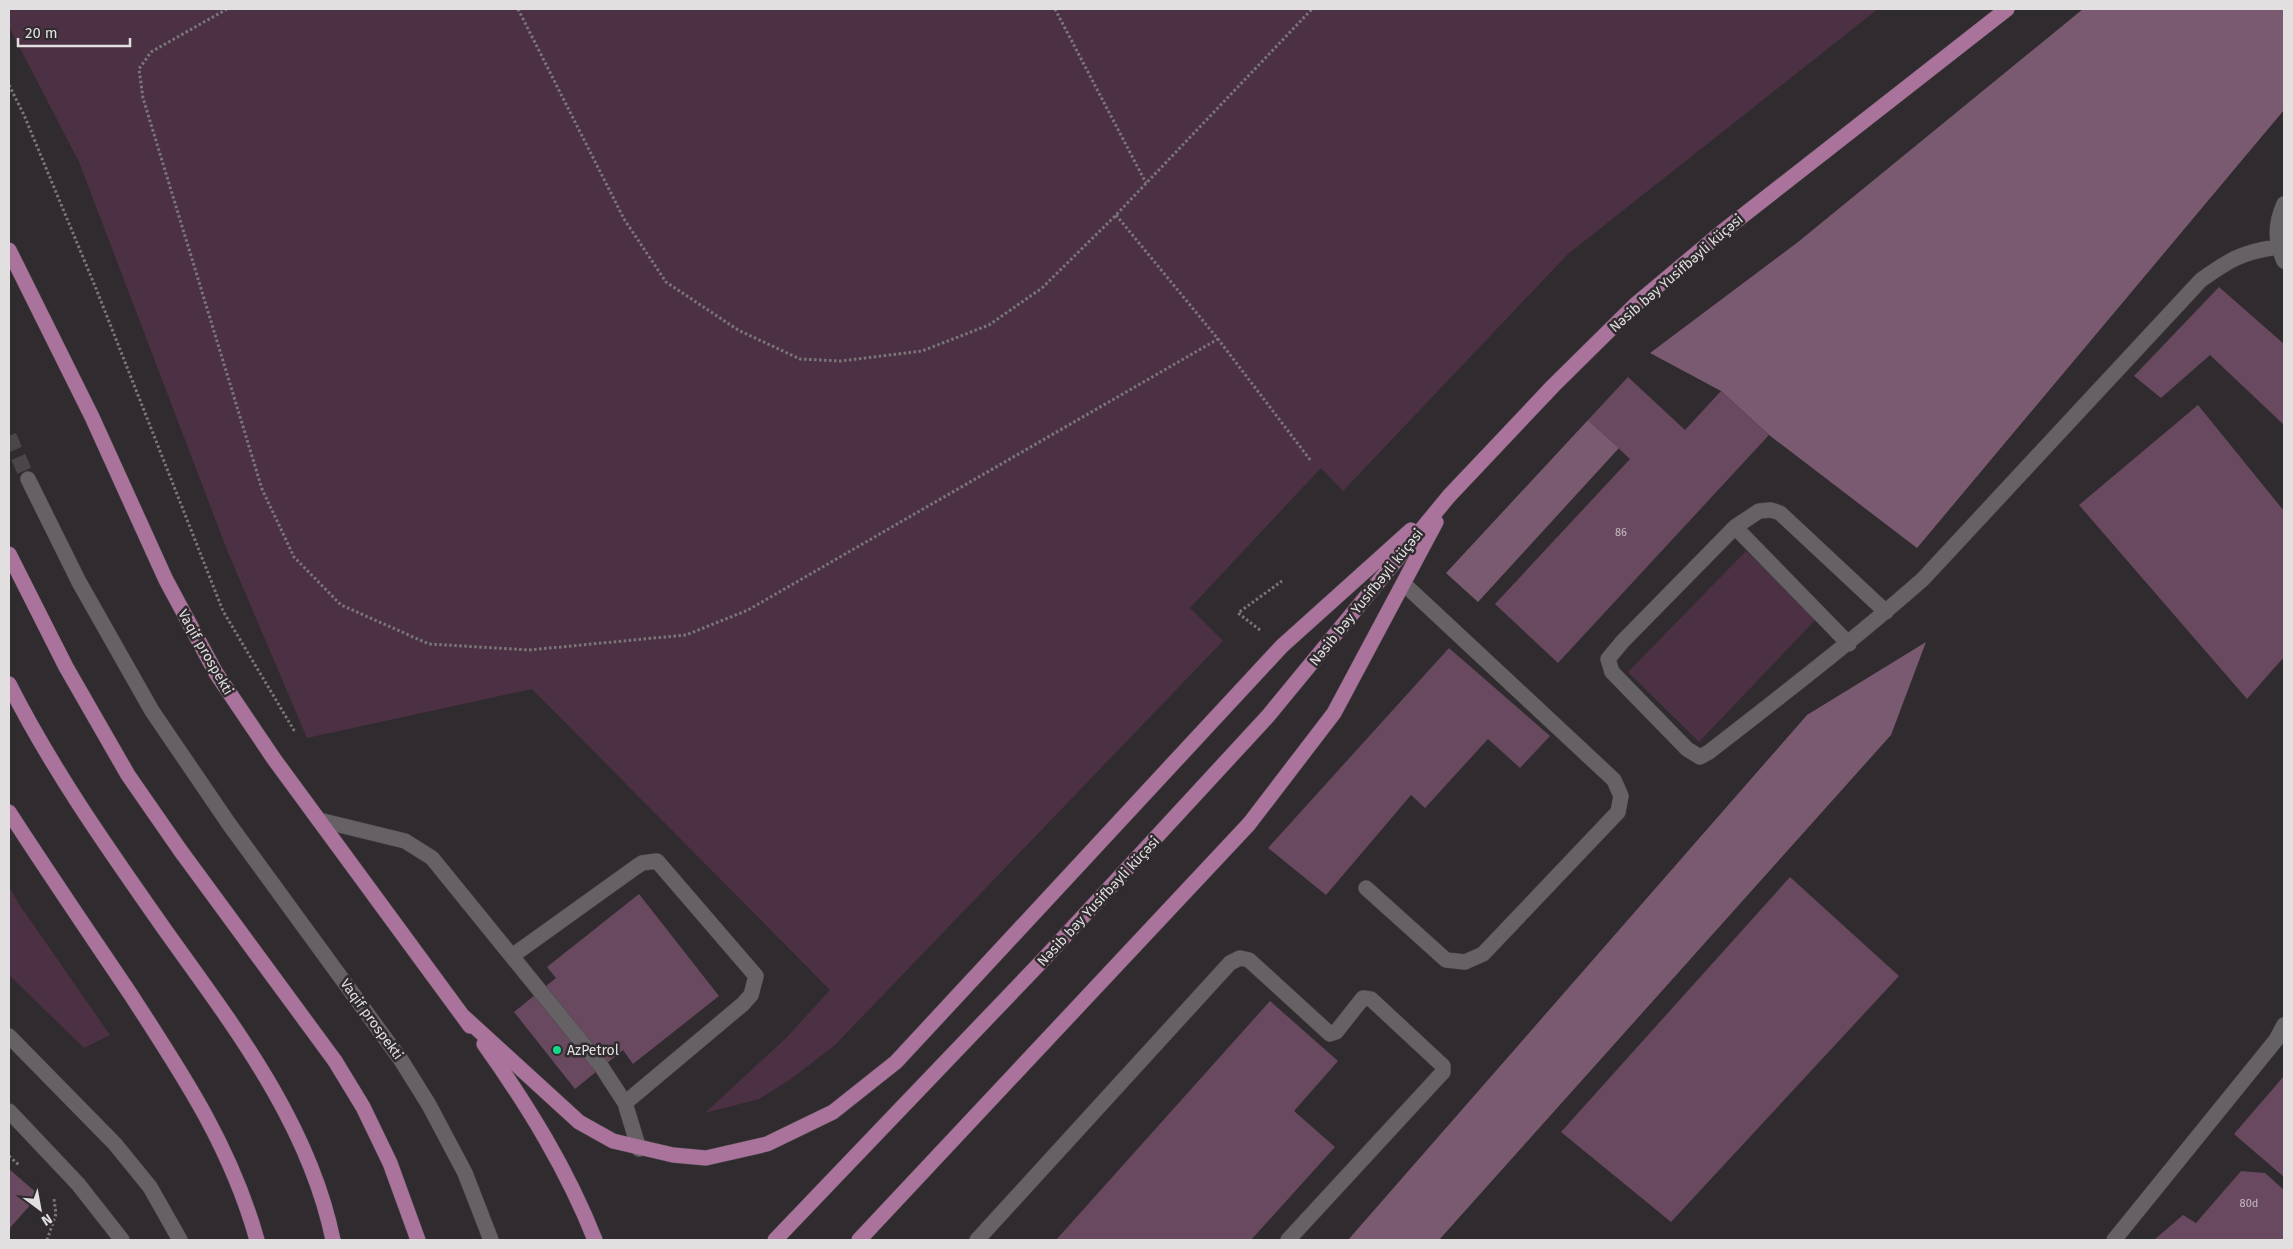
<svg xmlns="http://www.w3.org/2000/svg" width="2293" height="1249" viewBox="0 0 2293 1249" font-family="'Fira Sans',sans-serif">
<rect width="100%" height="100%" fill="#302b2e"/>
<path fill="#4b3143" d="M9,9H1878L1568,254L1343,491L1321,468L1190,608L1223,641L835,1045L791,1079L759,1099L705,1113L786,1038L830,990L532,689L307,738L227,550L79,162L9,27Z
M1746,551L1817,618L1699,742L1628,672Z
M9,887L19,904L110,1035L84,1048L9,975Z"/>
<path fill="#7a5a70" d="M2083,9H2284V110L1917,548L1769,435L1721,391L1650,353L1798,242Z
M1588,420L1619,448L1478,602L1446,573Z
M1926,642L1891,735L1439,1240H1348L1807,715Z"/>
<path fill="#69495f" d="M2219,287L2284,344V425L2210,355L2161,398L2134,376Z
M1628,377L1685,430L1721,391L1769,435L1558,663L1495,604L1630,459L1588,420Z
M2198,405L2284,511V657L2247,699L2079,505Z
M1449,648L1550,736L1520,768L1488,739L1425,808L1411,795L1326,895L1268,848Z
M1790,877L1899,976L1671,1222L1561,1132Z
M639,894L719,996L633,1064L623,1050L575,1089L514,1012L556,978L547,967Z
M1270,1001L1338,1061L1294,1111L1335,1147L1251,1240H1056Z
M2284,1076V1177L2234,1134Z
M9,1169L39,1195L9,1229Z
M2241,1171L2265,1173L2284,1190V1240H2154L2183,1215L2196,1223Z"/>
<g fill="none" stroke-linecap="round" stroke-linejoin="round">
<path stroke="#4b4649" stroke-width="15" stroke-dasharray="15 8" stroke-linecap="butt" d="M9,436L28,479"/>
<defs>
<path id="minor" d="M2284,204C2275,224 2275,241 2284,261
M28,479L79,582L152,711L229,824L401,1060L429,1105L465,1173L491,1240
M1735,527L1849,644
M1886,612L1780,513L1771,510L1759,511L1735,527L1623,641L1608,659L1612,672L1687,749L1700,757L1709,752C1781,696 1854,640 1923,579L2201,280C2229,260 2242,252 2277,247
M319,820L405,841L432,858L601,1066L625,1103L639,1149
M1366,888L1446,960L1465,962L1483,954L1618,812L1621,796L1614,780L1404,584
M512,956L636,867L642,863L657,861L756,976L751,995L743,1004L625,1103
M9,1036L115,1144L150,1187L180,1240
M9,1111L78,1184L122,1240
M977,1240L1230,963L1240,958L1249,960L1330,1034L1336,1032L1363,998L1371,999L1443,1066V1072L1288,1240
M2114,1240L2276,1040L2284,1025"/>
<path id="major" d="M9,250L92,417L166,580L216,673L274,759L470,1026
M9,554L66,667L128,775L180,850L335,1061L363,1107L390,1163L418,1240
M9,684C53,771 109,850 165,930C233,1025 309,1123 333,1240
M9,812C49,874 90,934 131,995C183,1075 231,1147 257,1240
M464,1017L579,1122L613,1141L673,1155L706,1158L767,1144L833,1112L896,1062L1282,646L1411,530
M484,1044C528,1106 567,1169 595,1240
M775,1240L1042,961L1268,716L1449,496L1553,386L1635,305L1722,232L2007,9
M859,1240L1249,824L1334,713L1436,522"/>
</defs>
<use href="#minor" stroke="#4d494b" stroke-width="16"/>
<use href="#major" stroke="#4d494b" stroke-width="16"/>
<path stroke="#7a7679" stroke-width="3" stroke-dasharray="2.5 2.5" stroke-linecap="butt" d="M227,9L151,52L139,69L143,98L262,489L294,557L341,605L429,644L529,650L686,635L748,610L1218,339
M518,9L624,219L666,282L738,330L800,359L841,361L922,351L989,325L1042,288L1116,215L1312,9
M1055,9L1146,183
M9,85L24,115L97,291L223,611L295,732
M1116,215L1218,339L1311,461
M1260,630L1238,613L1282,581
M9,1156L20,1166
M47,1240L56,1214L54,1199"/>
<use href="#minor" stroke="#666164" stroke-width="15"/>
<use href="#major" stroke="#aa739b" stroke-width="15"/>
</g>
<circle fill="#15d989" stroke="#302b2e" stroke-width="2" cx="557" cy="1050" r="5"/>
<g text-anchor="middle" stroke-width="5" stroke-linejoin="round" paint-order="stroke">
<g font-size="11" fill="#c4bac0">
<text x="1621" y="536">86</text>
<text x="2249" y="1207">80d</text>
</g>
<g font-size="14" fill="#e2dfe1" stroke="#302b2e">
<text transform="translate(1676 273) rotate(-41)" y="5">Nəsib bəy Yusifbəyli küçəsi</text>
<text transform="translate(1366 597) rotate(-51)" y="5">Nəsib bəy Yusifbəyli küçəsi</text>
<text transform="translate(206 652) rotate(60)" y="5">Vaqif prospekti</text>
<text transform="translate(1098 901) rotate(-47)" y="5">Nəsib bəy Yusifbəyli küçəsi</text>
<text transform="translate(372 1019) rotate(54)" y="5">Vaqif prospekti</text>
</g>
<g font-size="14" fill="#e2dfe1" stroke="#302b2e" text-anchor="start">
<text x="567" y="1055">AzPetrol</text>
</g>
</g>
<rect width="2293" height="1249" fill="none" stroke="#e2dfe1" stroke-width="20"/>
<g transform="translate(40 1209) rotate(148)" stroke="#302b2e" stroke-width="4" paint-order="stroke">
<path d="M0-4L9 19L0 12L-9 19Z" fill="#e2dfe1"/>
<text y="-8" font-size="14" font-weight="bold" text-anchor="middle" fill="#e2dfe1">N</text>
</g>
<path d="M18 38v8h112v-8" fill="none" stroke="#e2dfe1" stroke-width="2.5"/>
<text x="25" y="38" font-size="15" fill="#e2dfe1" stroke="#302b2e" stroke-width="4" paint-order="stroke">20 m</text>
</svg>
